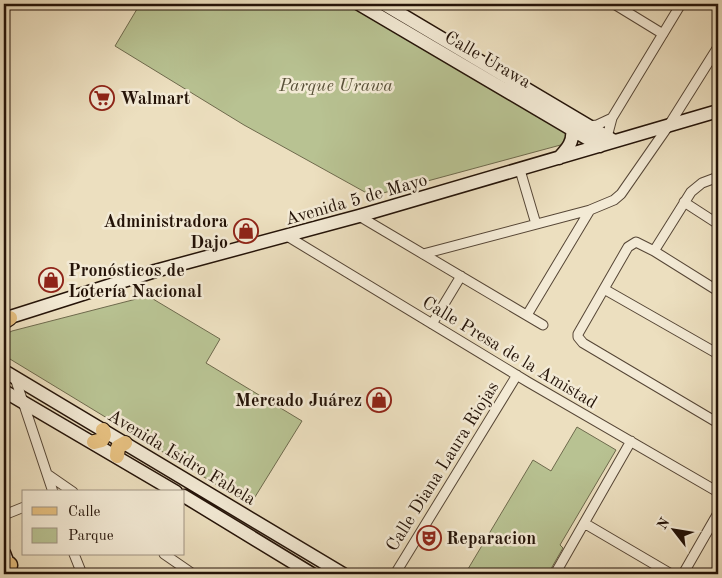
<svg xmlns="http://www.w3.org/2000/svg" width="722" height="578" viewBox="0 0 722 578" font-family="'Old Standard TT',serif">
<rect width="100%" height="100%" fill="#ecdfbf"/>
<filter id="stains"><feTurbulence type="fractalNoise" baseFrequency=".004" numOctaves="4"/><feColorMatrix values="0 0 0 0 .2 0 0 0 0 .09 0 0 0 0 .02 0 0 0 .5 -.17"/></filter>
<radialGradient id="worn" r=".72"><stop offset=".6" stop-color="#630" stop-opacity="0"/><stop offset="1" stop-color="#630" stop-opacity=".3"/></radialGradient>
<path fill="#b8c292" stroke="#6e6a4d" d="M140,4H356L573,135L568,143L372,196L244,125L115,46Z
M148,296L220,339L206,363L302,421L250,505L5,356L4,354C4,343 2,335 12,331Z
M577,427L616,450L560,545L563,548L548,574H465L533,460L551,471Z"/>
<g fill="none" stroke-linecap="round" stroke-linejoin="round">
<defs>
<path id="street" d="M614,4L663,34
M588,126L597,125L612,118
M607,137L612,118L681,4
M520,170L536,224
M684,202L718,224
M359,216L543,325
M287,236L528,382L718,492
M654,251L691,192L702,183L718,177
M423,254L590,210L614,200L621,194L669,125L718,47
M604,289L718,354
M718,291L654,251L636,242L628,247L578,334V337L583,343L718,423
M527,315L590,210
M432,324L461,276
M15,378L53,492
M47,474L73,492
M4,515L24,507
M584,523L671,574
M74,554L82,574
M164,554L193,574
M395,574L517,375
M555,574L631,441
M683,574L718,513"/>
<path id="secondary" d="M359,4L600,146
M384,4L614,141
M559,158C567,149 574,142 572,129
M4,319L155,271L359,216L718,111
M4,371L343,574
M4,391L176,492
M184,496L312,574
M4,553L12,574"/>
<path id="primary" d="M4,322L10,318
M94,442L102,440L104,435L103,430
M117,456L118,447L125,443"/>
<path id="highway" d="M7,574L9,565"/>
</defs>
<use href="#street" stroke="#564636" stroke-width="11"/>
<use href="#secondary" stroke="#241308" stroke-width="15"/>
<use href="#primary" stroke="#241308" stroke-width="16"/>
<use href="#highway" stroke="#241308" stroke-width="19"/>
<use href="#street" stroke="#f3ead5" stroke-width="9"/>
<use href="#secondary" stroke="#f3ead5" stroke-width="12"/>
<use href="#primary" stroke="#e6c080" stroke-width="14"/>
<use href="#highway" stroke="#e6c080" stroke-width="16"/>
</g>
<defs>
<symbol id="supermarket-ring" viewBox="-11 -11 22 22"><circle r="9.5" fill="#f3ead5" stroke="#8f2418" stroke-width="1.5"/><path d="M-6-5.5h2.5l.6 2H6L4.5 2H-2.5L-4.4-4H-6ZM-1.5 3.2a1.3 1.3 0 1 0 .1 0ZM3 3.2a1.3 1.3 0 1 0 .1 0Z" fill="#8f2418"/></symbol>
<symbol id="shop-ring" viewBox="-11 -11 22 22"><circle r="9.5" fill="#f3ead5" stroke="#8f2418" stroke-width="1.5"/><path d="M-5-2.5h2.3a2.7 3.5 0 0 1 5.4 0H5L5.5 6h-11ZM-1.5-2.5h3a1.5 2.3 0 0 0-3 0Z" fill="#8f2418"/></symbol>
<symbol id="theatre-ring" viewBox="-11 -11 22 22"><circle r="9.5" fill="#f3ead5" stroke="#8f2418" stroke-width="1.5"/><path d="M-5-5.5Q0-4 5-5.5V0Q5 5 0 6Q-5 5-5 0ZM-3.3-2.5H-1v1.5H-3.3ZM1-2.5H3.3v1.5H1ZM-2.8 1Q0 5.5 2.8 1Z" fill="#8f2418"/></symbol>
</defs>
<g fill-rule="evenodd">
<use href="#supermarket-ring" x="88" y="84" width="28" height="28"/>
<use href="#shop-ring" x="232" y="217" width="28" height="28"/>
<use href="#shop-ring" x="37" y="266" width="28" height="28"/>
<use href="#shop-ring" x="365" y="386" width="28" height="28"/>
<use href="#theatre-ring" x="415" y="524" width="28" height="28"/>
</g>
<g text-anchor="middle" stroke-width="5" stroke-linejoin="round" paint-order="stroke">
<g font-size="18" fill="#241308" stroke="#f3ead5">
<text transform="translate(488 59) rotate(30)" y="6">Calle Urawa</text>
<text transform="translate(356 199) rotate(-16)" y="6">Avenida 5 de Mayo</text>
<text transform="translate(510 352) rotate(31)" y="6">Calle Presa de la Amistad</text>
<text transform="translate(182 457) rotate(31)" y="6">Avenida Isidro Fabela</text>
<text transform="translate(442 466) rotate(-58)" y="6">Calle Diana Laura Riojas</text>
</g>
<g font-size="18" font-style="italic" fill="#585038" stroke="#f3ead5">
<text x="336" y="91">Parque Urawa</text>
</g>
<g font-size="18" font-weight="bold" fill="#241308" stroke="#f3ead5" text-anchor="start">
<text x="120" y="104">Walmart</text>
<text x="228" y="227" text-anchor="end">Administradora<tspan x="228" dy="21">Dajo</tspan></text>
<text x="68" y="276">Pronósticos de<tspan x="68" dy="21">Lotería Nacional</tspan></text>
<text x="362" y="406" text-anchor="end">Mercado Juárez</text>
<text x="446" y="544">Reparacion</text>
</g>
</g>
<rect width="722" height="578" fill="none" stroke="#ecdfbf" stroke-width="20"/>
<rect x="5" y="5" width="712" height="568" fill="none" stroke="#241308" stroke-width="2.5"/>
<rect x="10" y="10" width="702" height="558" fill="none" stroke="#241308"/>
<rect x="22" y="490" width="162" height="65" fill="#f3ead5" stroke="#a09483"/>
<rect x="32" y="507" width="25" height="8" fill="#e6c080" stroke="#a09483"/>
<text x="68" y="516" font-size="15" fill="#241308">Calle</text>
<rect x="32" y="528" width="25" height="15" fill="#b8c292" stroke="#a09483"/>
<text x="68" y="540" font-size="15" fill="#241308">Parque</text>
<g transform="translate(674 530) rotate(301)" stroke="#f3ead5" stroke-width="4" paint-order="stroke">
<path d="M0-4L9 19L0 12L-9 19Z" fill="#241308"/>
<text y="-8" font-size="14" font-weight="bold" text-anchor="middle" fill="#241308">N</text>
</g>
<rect width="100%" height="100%" filter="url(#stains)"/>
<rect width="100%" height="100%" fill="url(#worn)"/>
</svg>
